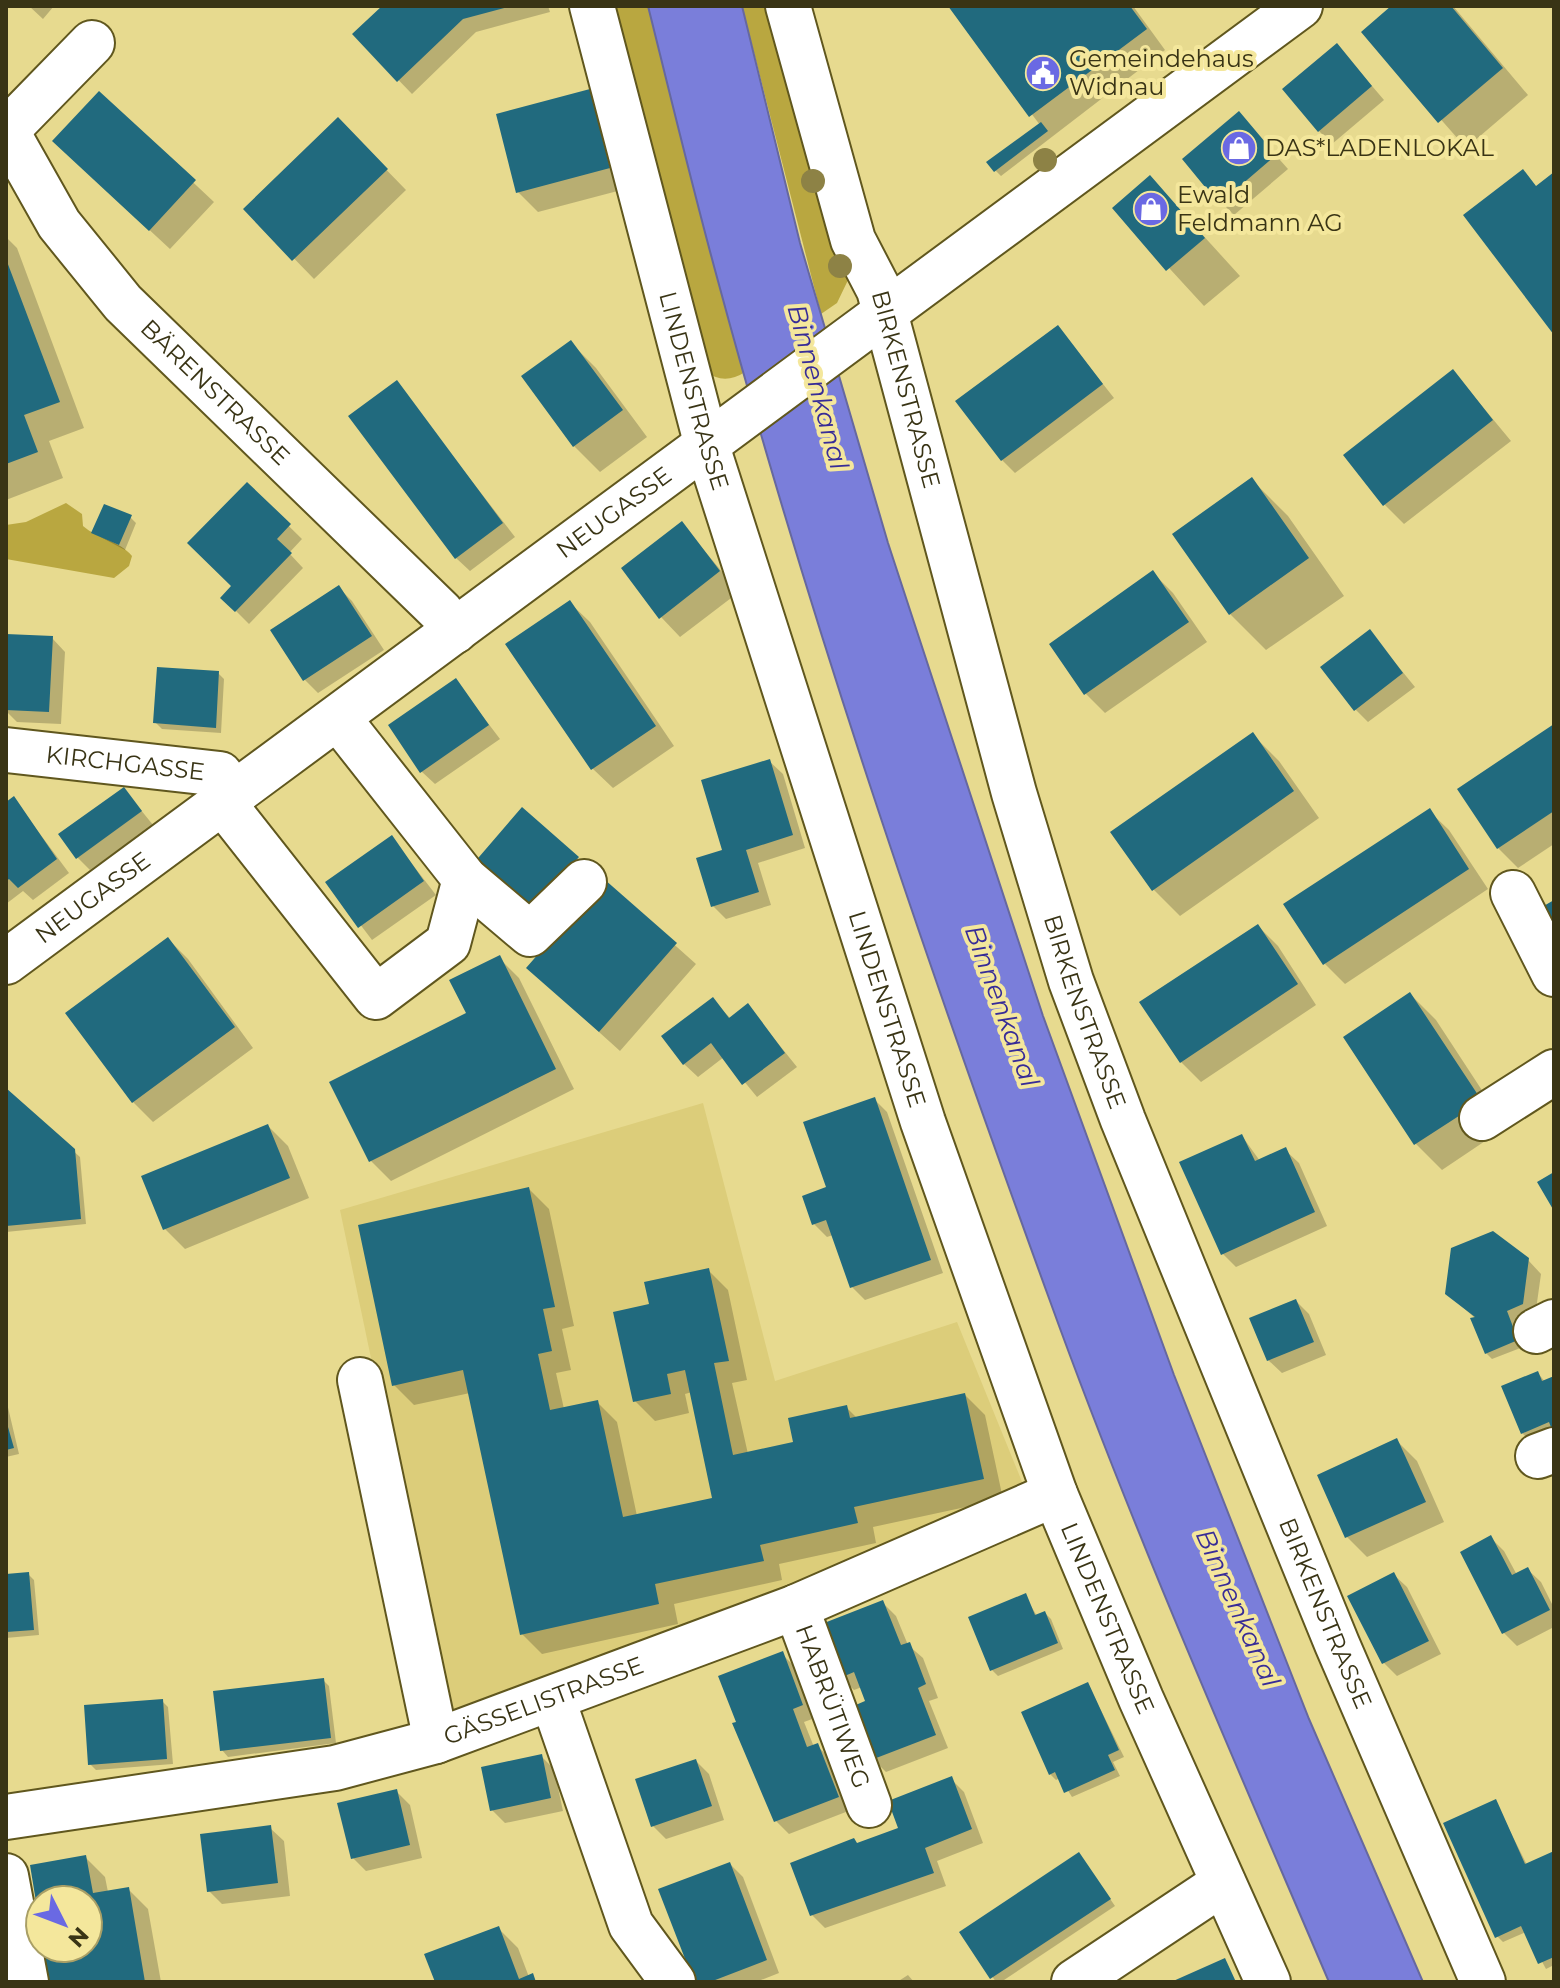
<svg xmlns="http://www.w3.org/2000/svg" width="1560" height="1988" viewBox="0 0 1560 1988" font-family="Montserrat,sans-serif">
<rect width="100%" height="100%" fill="#e7da8f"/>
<path fill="#dccd7a" d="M703,1103L775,1381L957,1322L1027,1494L447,1721L340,1210Z"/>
<path fill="#b9a740" d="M616,6H648L719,284L745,372C731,381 718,381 705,371Z
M742,6H777L849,278L837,303L821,314Z
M66,503L82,514L83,526C98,539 120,541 132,556L129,566L114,578L6,559V525L26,522Z"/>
<path fill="#7a7eda" stroke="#66689f" stroke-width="2" d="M648,6H742L800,243L888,543L1043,1016L1174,1375L1309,1719L1423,1982H1329C1233,1757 1133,1531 1050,1301C928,966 811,626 718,281C693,190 671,98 648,6Z"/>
<path fill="#0003" d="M29,6H54L43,19Z
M385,6H548L550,12L476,32L412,94L355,35Z
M950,6H1133L1165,50L1001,176L995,170L1040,125Z
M1394,6H1453L1528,95L1466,148L1364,32Z
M1349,59L1384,100L1332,144L1319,131Z
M589,91L609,111L629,188L538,212L518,192Z
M99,94L214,202L170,249L75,161Z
M1239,114L1288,169L1234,215L1221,202Z
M338,120L406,190L314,279L246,209Z
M1150,177L1240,276L1204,306L1114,208Z
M6,237L17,248L84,428L49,441L63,478L6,500Z
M1058,327L1114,398L1015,473L1002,460Z
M570,342L596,368L647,437L600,472L574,446Z
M1453,371L1511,441L1404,524L1384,504Z
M396,383L515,537L470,571L456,558Z
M1252,480L1288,516L1344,596L1266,650L1230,614Z
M247,485L302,539L289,553L303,568L249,624L223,598L234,586Z
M130,517L136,523L125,550L93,533Z
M682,524L739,592L680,637L661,617Z
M1153,573L1173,593L1207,642L1105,713L1085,693Z
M339,588L352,601L384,650L318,693L305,680L273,631Z
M570,603L590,622L674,746L613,788L593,769Z
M1370,632L1415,687L1368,722L1355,709Z
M52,638L65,652L61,724L17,722L6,711V661Z
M218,673L224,679L221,733L162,729L155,722Z
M456,681L500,739L435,784L421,771Z
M1554,727V844L1518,868L1498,848Z
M1253,735L1279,761L1319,818L1180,916L1154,890L1113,832Z
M769,761L783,774L805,848L758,863L771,905L726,919L713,906L725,851Z
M124,789L153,825L90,870L77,857Z
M14,799L69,873L33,900L23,891L6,904V804Z
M1429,811L1449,830L1488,889L1345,984L1325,964Z
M392,838L436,895L372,940L328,882Z
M604,882L696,964L620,1051L528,968Z
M1258,926L1278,946L1316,1005L1201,1082L1181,1062Z
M168,939L188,959L253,1048L153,1122L133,1102L68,1013Z
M499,958L519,978L574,1089L391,1181L371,1161L469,1014Z
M1410,994L1436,1020L1506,1127L1442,1170L1416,1144L1346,1037Z
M713,1000L731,1019L748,1006L797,1067L757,1097L724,1057L698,1077L684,1064Z
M6,1091L80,1157L86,1224L6,1232Z
M874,1099L887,1112L943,1273L865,1300L852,1287L833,1235L827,1237L814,1224Z
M268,1126L288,1146L309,1198L185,1249L165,1229Z
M1242,1136L1260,1161L1285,1150L1299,1163L1327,1226L1236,1267L1223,1254Z
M529,1189L549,1209L574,1326L562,1329L571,1370L556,1373L564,1409L597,1402L617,1422L637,1516L715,1500L692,1392L685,1394L689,1413L655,1421L635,1401L652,1306L708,1270L728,1290L747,1380L732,1383L748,1454L796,1443L846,1407L857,1418L965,1395L985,1415L1003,1499L873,1527L876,1543L779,1564L782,1580L674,1604L678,1624L542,1654L522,1634L470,1393L414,1405L394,1385Z
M1528,1260L1541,1274L1535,1317L1515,1326L1523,1347L1492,1359L1486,1353L1476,1319L1447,1293Z
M1296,1301L1309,1314L1326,1355L1282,1373L1268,1360Z
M1538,1373L1545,1382L1554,1379V1430L1528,1439L1522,1433Z
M6,1399L19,1454L6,1457Z
M1397,1441L1417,1461L1444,1522L1367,1557L1347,1537L1320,1476Z
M1491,1538L1504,1551L1517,1575L1527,1569L1541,1582L1554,1608V1627L1517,1646L1504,1633Z
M28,1574L34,1580L39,1635L6,1638V1576Z
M1393,1574L1407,1587L1441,1654L1397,1676L1384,1663L1350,1596Z
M1025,1596L1037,1616L1045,1613L1051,1619L1063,1649L998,1676L992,1670Z
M883,1603L896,1616L908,1645L923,1658L938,1698L929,1701L948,1748L886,1772L873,1759L868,1702L862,1687L854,1690L841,1677Z
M782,1654L795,1667L815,1718L804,1722L814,1747L817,1746L831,1759L851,1810L789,1834L776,1821Z
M323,1680L329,1686L336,1743L228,1757L222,1750Z
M1088,1684L1124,1757L1113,1762L1120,1776L1072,1797L1060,1778L1056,1780L1050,1774Z
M162,1701L168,1707L173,1764L96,1770L90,1764Z
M541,1756L554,1769L563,1811L505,1823L492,1810Z
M696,1761L709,1774L724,1820L666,1839L653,1826Z
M951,1779L964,1792L983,1843L937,1861L946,1886L825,1928L812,1915L858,1845L901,1829Z
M396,1791L410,1805L422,1858L366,1871L353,1858Z
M1495,1801L1527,1865L1554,1853V1965L1546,1969L1526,1932L1503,1942L1497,1936Z
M270,1828L284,1841L290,1896L222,1904L209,1891Z
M1079,1854L1115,1906L1001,1982H996L962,1933Z
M85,1857L105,1877L108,1892L128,1889L148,1909L161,1982H42L33,1931L40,1930V1948H88V1900H40V1911L32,1866Z
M730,1864L743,1877L779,1973L756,1982H696Z
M498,1928L518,1948L529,1977L539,1982H437Z
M908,1975L914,1982H897Z"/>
<path fill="#216a7e" d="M382,6H508V7L463,19L397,82L352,34Z
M948,6H1130L1147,29L1029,117Z
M1391,6H1451L1503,68L1438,123L1361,32Z
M1337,43L1372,86L1318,132L1282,89Z
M590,89L610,168L516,193L496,114Z
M99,91L196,180L149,231L52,141Z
M1239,111L1276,155L1219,204L1182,159Z
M338,117L388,169L292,261L243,209Z
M1041,122L1048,131L994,172L986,162Z
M1523,169L1536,186L1554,172V335L1463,215Z
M1150,175L1205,238L1166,271L1112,208Z
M6,259L60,402L24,415L38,452L6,464Z
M1058,325L1103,384L1001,461L955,401Z
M571,340L623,410L573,447L521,376Z
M1453,369L1493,420L1383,506L1343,455Z
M397,380L503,523L455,559L348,416Z
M1252,477L1309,558L1229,615L1172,534Z
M247,482L291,524L277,539L292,553L235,612L220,598L231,586L187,543Z
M104,504L132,515L119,545L91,533Z
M682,521L720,571L659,619L621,568Z
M1153,570L1189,622L1084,695L1049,644Z
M339,585L372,636L303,681L270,630Z
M570,600L656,726L591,770L505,644Z
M1370,629L1403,673L1354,711L1320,667Z
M6,634L53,636L49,712L6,710Z
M157,667L219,671L216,728L153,723Z
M456,678L489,725L420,773L388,725Z
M1554,724V811L1497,849L1457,789Z
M1253,732L1294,791L1152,891L1110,832Z
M770,759L793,835L746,850L759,892L711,907L696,858L722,850L701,780Z
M124,787L142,811L76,859L58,834Z
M14,796L57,859L18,888L9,879L6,881V802Z
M522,807L579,857L530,914L473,864Z
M1430,808L1469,869L1323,965L1283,904Z
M392,835L424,881L358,928L325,882Z
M604,879L677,943L599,1032L526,968Z
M1554,900V928L1542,907Z
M1258,924L1298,984L1180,1063L1139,1002Z
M168,937L235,1027L132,1103L65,1013Z
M500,955L556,1069L369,1162L329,1082L466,1013L449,980Z
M1410,992L1482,1101L1414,1145L1343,1037Z
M713,997L729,1018L748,1003L785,1053L742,1085L711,1043L683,1065L661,1036Z
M6,1088L75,1149L81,1219L6,1226Z
M875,1097L931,1260L850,1288L826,1220L812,1225L802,1196L826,1187L803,1122Z
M268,1124L290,1178L163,1230L141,1176Z
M1242,1134L1255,1161L1286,1147L1315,1212L1221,1255L1179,1162Z
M1554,1172V1211L1537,1182Z
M529,1187L555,1307L543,1309L552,1351L538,1354L550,1410L598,1400L623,1517L712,1498L685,1370L667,1374L671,1394L633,1402L613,1312L649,1304L644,1282L709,1268L729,1361L714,1363L733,1455L793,1442L788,1418L847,1405L850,1418L965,1393L984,1479L854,1507L858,1523L760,1545L764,1561L655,1584L659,1604L520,1635L463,1370L392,1386L358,1225Z
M1493,1231L1529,1258L1523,1304L1507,1311L1518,1340L1485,1354L1470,1318L1475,1317L1445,1294L1451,1248Z
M1296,1299L1314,1342L1267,1361L1249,1318Z
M1538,1371L1542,1381L1554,1376V1435L1549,1422L1521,1434L1501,1386Z
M6,1420L14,1448L6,1450Z
M1397,1438L1426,1502L1345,1538L1317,1475Z
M1491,1535L1512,1575L1528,1567L1550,1610L1502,1634L1460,1552Z
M29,1572L34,1630L6,1632V1574Z
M1394,1572L1429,1641L1382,1664L1347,1596Z
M1026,1593L1035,1615L1045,1611L1058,1643L990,1671L968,1617Z
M883,1600L901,1645L910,1642L926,1684L918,1688L936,1735L871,1760L851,1707L865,1701L854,1672L840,1678L819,1625Z
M783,1651L803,1705L793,1709L807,1747L818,1743L839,1797L774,1822L732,1723L736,1722L718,1676Z
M324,1678L331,1738L220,1751L213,1691Z
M1088,1682L1119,1750L1108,1755L1115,1770L1064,1793L1055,1772L1049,1775L1021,1712Z
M163,1699L167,1759L88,1765L84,1705Z
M542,1754L551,1798L490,1811L481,1767Z
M696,1759L712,1806L651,1827L635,1779Z
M952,1776L972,1829L925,1848L934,1873L810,1916L790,1863L854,1838L857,1843L898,1828L888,1801Z
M397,1789L410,1845L351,1859L337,1803Z
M1496,1799L1525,1864L1554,1851V1957L1538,1964L1521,1926L1495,1938L1443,1823Z
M271,1825L278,1883L207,1892L200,1834Z
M1079,1852L1111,1899L990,1979L959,1932Z
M86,1855L93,1893L129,1887L145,1982H40L31,1929L40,1928V1948H88V1900H40L38,1914L30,1865Z
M730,1862L767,1960L710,1982H694L658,1889Z
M499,1926L519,1979L533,1973L536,1982H435L424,1954Z
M1225,1958L1236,1982H1171Z"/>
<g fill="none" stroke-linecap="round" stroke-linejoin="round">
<defs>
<g id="minor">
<path id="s1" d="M592,6L707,446L923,1122L1055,1494L1141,1699L1268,1982"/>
<path id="s2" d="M788,6L853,240L879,290L1014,793L1071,981L1123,1120L1337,1644L1483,1982"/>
<path id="s3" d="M6,130L59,224L123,303L441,612L455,631"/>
<path d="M6,131L92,43"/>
<path d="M338,718L465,879L530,934L584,882"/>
<path id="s4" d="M6,750L220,774L235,795"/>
<path d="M223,803L376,997L448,943L465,879"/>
<path d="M1513,893L1554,974"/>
<path id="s5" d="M6,962L1300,6"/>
<path d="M1482,1118L1554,1072"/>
<path d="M1536,1331L1554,1322"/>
<path d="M360,1380L436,1741"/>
<path d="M1538,1456L1554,1450"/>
<path id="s6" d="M796,1607L869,1805"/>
<path d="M553,1700L631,1925L673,1982"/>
<path id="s7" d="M6,1817L335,1768L436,1741L796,1607L1055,1494"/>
<path d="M6,1876L26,1982"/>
<path d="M1074,1982L1223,1883"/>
</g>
</defs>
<use href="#minor" stroke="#60571e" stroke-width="48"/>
<use href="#minor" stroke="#fff" stroke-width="44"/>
</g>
<g fill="#8d8245">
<circle cx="1045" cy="160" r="12"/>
<circle cx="813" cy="181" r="12"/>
<circle cx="840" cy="266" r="12"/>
</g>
<defs>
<symbol id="civic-disc" viewBox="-11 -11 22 22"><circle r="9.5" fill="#6a69e3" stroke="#f4e79c"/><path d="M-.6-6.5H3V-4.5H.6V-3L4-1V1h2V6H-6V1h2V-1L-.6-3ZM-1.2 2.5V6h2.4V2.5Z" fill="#fff"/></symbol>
<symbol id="shop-disc" viewBox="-11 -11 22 22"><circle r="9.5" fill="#6a69e3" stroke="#f4e79c"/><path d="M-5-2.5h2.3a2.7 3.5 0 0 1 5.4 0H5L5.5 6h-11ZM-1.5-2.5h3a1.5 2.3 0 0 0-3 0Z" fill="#fff"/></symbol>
</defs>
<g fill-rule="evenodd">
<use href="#civic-disc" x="1023" y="53" width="40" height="40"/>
<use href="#shop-disc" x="1219" y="128" width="40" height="40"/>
<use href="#shop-disc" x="1131" y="189" width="40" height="40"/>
</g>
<g text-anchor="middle" stroke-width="8" stroke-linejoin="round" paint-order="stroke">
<g font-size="24" fill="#393415" stroke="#f4e79c" text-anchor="start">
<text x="1069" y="67">Gemeindehaus<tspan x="1069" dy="28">Widnau</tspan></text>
<text x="1265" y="156">DAS*LADENLOKAL</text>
<text x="1177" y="203">Ewald<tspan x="1177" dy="28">Feldmann AG</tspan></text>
</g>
<g font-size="24" fill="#393415" stroke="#f4e79c">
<text dy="8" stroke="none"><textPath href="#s2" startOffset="402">BIRKENSTRASSE</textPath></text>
<text dy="8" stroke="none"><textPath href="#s1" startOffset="398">LINDENSTRASSE</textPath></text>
<text dy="8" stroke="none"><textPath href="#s3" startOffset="338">BÄRENSTRASSE</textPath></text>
<text dy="8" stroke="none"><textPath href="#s5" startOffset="756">NEUGASSE</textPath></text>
<text dy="8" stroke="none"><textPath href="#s4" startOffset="120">KIRCHGASSE</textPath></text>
<text dy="8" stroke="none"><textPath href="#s5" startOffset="108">NEUGASSE</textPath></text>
<text dy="8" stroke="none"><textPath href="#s1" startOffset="1046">LINDENSTRASSE</textPath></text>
<text dy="8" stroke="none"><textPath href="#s2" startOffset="1050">BIRKENSTRASSE</textPath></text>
<text dy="8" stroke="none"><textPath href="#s2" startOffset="1698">BIRKENSTRASSE</textPath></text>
<text dy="8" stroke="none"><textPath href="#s1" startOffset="1694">LINDENSTRASSE</textPath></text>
<text dy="8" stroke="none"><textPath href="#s7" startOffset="552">GÄSSELISTRASSE</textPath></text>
<text dy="8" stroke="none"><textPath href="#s6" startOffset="106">HABRÜTIWEG</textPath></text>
</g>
<g font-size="26" font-style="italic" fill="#372c97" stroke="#f4e79c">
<text transform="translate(818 387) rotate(75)" y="9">Binnenkanal</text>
<text transform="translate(1002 1006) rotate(70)" y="9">Binnenkanal</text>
<text transform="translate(1238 1608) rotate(66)" y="9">Binnenkanal</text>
</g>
</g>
<rect width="1560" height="1988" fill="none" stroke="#393415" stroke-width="16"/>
<g transform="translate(64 1924) rotate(132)"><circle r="38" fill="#f4e79c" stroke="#a99f66" stroke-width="2"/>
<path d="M0-6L14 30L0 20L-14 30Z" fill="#6a69e3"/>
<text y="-12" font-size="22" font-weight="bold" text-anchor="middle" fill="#393415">N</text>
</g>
</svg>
